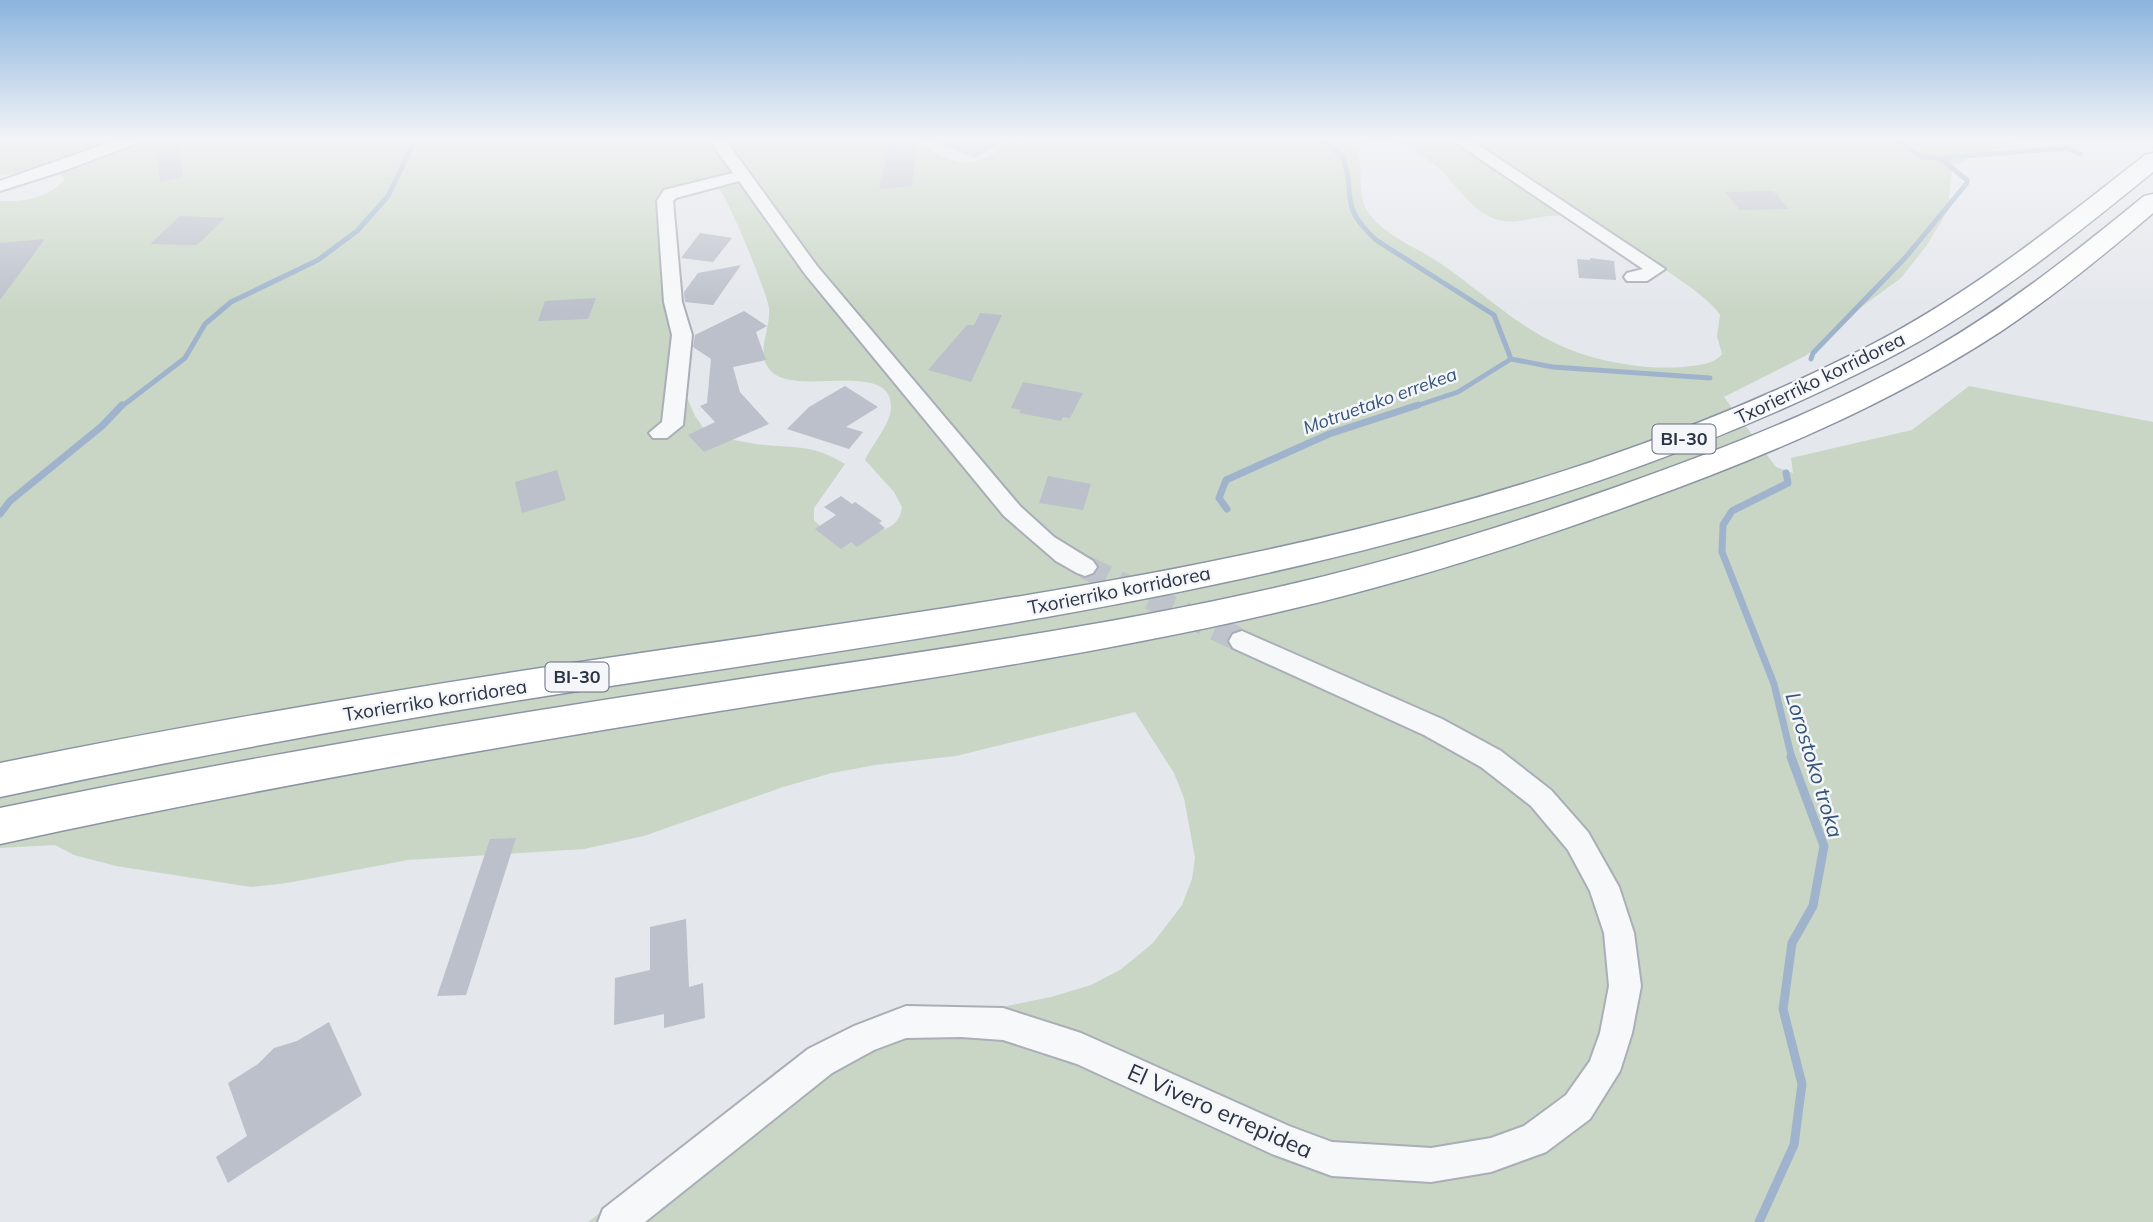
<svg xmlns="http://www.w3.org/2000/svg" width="2153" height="1222" viewBox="0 0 2153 1222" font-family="Mulish,sans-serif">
<rect width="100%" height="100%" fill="#e4e7ec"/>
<path fill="#c9d6c5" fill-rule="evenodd" d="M0,138H911C934,152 956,170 983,159C991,156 997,153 999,145L1016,138H1369C1356,144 1359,151 1360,164C1362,183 1358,199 1370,215C1387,237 1418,248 1440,263C1478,289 1512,322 1553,342C1590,361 1642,370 1683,367C1696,365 1714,365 1722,354L1717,336L1720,315C1710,293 1589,219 1564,216C1537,213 1516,229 1490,217C1470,207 1459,189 1444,173C1427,157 1406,146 1384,138H2026L1984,153L1925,156L1926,160L1967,159L1952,167L1948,210L1927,245L1901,278L1853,313L1829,338L1805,356L1724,397L1776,467L1793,473L1791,458L1912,430L1969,386L2153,422V1222H588L750,1099L957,1016L1051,997L1091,985L1120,970L1153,943L1182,905L1192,879L1195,858L1184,798L1174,773L1135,712L956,756L875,765L832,773L783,787L644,836L584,849L408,860L287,883L251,887L116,866L74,855L55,845L0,848V201C22,203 51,197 65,179L57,171L0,175ZM717,186C727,194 767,293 769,308C771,329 755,353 770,370C793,399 893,357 891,408C890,425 872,445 865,460L894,492L902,507C898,542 849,532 825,531L814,520V508L845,464C808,441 789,450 750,443C735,441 721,436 707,433L695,416L683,389L670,198Z"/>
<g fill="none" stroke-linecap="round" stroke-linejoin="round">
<path stroke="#9fb4cc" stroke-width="5" d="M1313,138L1328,144L1343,157C1357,199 1337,203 1376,240L1494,315L1511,359L1458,392L1413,407
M1940,158L2067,148L2080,154
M1511,359L1553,367L1710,378
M1811,359L1813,353L1905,258L1967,183V180L1940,158L1922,157L1892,138
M121,407L185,358L205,324L231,302L318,260L357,231L388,196L416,138"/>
<path stroke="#9fb4cc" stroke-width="7" d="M1786,473L1788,483L1732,511L1723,525L1722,552L1774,684L1792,759
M1227,509L1219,498L1226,480L1329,434L1418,405
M0,514L10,501L102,426L122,405"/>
<path stroke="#9fb4cc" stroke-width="9" d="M1759,1222L1794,1145L1802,1084L1783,1009L1792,943L1813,906L1824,846L1791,757"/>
</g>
<path fill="#bbc0ca" d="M891,138H917L912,186L879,189Z
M928,138H1010L974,158Z
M178,146L183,177L160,182L156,151Z
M1773,191L1789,209L1740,210L1725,192Z
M180,216L225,218L197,245L150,244Z
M700,233L732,238L713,262L681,258Z
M45,239L0,300V243Z
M1590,258L1614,261L1616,280L1579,278L1577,259L1590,260Z
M741,265L713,305L685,302L684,292L698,273Z
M596,298L588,319L538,321L545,301Z
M744,311L767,326L756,332L766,360L733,367L740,392L769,424L704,452L688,435L715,422L700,406L707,403L711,359L693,347L695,335Z
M980,313L1002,315L971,382L928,370L967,325H974Z
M1023,382L1083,393L1070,418L1063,417L1061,421L1019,413L1021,410L1011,408Z
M845,386L878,407L846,427L863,432L849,449L787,429L809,407Z
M557,470L566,500L522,513L515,482Z
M1048,476L1091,484L1083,510L1039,503Z
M841,496L852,504L855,502L882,521L879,523L885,528L857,547L851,542L841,549L815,529L836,515L824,507Z
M516,838L466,995L437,996L490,839Z
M686,919L689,987L703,983L705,1018L664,1028V1014L614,1025L615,978L650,970V927Z
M329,1022L362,1095L228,1183L216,1157L247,1136L228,1083L258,1064L274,1048L297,1041Z"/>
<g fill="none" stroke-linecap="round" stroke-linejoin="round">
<path stroke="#bfc3cb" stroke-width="24" stroke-dasharray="24 12" stroke-linecap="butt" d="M1085,567L1242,641"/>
<defs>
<path id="minor" d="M122,138H145L143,141L63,171L0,191V181Z
M708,138H724L817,266L1020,506L1054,537L1093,561L1097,567L1093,573L1085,576L1077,573L1056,561L1004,516L805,274L739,181L676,198L673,201L682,302L692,335L683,425L667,438H653L649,433L662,422L672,335L664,302L657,201L664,190L733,173Z
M1449,138H1468L1665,269L1647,281H1627L1624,277L1627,273L1643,269Z
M1242,631L1442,719L1501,751L1551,790L1588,832L1619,887L1634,933L1641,986L1632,1033L1620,1071L1590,1119L1546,1152L1491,1172L1431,1182L1332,1176L1272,1154L1077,1064L1003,1040L961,1037L906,1038L874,1050L832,1073L645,1222H598L603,1209L808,1049L854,1026L906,1006L1003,1008L1081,1033L1289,1126L1332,1142L1431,1148L1491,1138L1524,1126L1566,1095L1590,1061L1600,1033L1609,986L1604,933L1590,891L1568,850L1531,806L1481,767L1424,735L1233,648L1229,641L1233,634Z"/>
<path id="highway" d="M2153,153V172C2068,241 1981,311 1883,361C1503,555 1079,615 663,678C441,711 220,750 0,797V763C226,717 454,680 682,647C1084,589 1498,534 1865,348C1966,297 2056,225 2145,155Z
M2153,194V213C2104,255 2054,296 2000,332C1888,405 1764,457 1639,502C1525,544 1409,581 1291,609C1098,655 902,682 707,713C470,751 234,793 0,844V808C237,759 476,719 715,683C909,653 1105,628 1296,583C1407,557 1515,523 1622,485C1729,447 1835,405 1933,349C2009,305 2077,251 2144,196Z"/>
</defs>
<use href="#minor" stroke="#a9aeb7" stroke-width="4"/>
<use href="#highway" stroke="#8b94a3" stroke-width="3"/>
<use href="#minor" fill="#f7f8fa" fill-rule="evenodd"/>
<use href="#highway" fill="#fff" fill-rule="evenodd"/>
</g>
<linearGradient id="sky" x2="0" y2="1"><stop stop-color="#8bb4dd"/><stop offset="0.45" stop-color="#f3f4f6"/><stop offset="1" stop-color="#f3f4f6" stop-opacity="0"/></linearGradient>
<rect width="2153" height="309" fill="url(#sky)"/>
<g text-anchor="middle" stroke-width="5" stroke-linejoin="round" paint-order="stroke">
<g font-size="18" font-style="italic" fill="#34527a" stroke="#f4f6f9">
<text transform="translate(1380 401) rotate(-20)" y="6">Motruetako errekea</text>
</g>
<g fill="#f4f6f9" stroke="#676e7b" stroke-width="2">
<rect x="1652.5" y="424.5" width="63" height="29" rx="5"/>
<rect x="545.5" y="662.5" width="63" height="29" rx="5"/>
</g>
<g font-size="18" font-weight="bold" fill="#2b3445">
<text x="1684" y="445">BI-30</text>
<text x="577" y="683">BI-30</text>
</g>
<g font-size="19" fill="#2b3445" stroke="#f4f6f9">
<text transform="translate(1820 378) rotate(-26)" y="7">Txorierriko korridorea</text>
<text transform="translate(1119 590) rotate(-11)" y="7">Txorierriko korridorea</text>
<text transform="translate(435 700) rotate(-9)" y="7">Txorierriko korridorea</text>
</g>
<g font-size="21" font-style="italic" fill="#34527a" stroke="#f4f6f9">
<text transform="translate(1814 765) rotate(73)" y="7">Lorostoko troka</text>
</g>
<g font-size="23" fill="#2b3445" stroke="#f4f6f9">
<text transform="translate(1220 1111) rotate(24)" y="8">El Vivero errepidea</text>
</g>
</g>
</svg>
